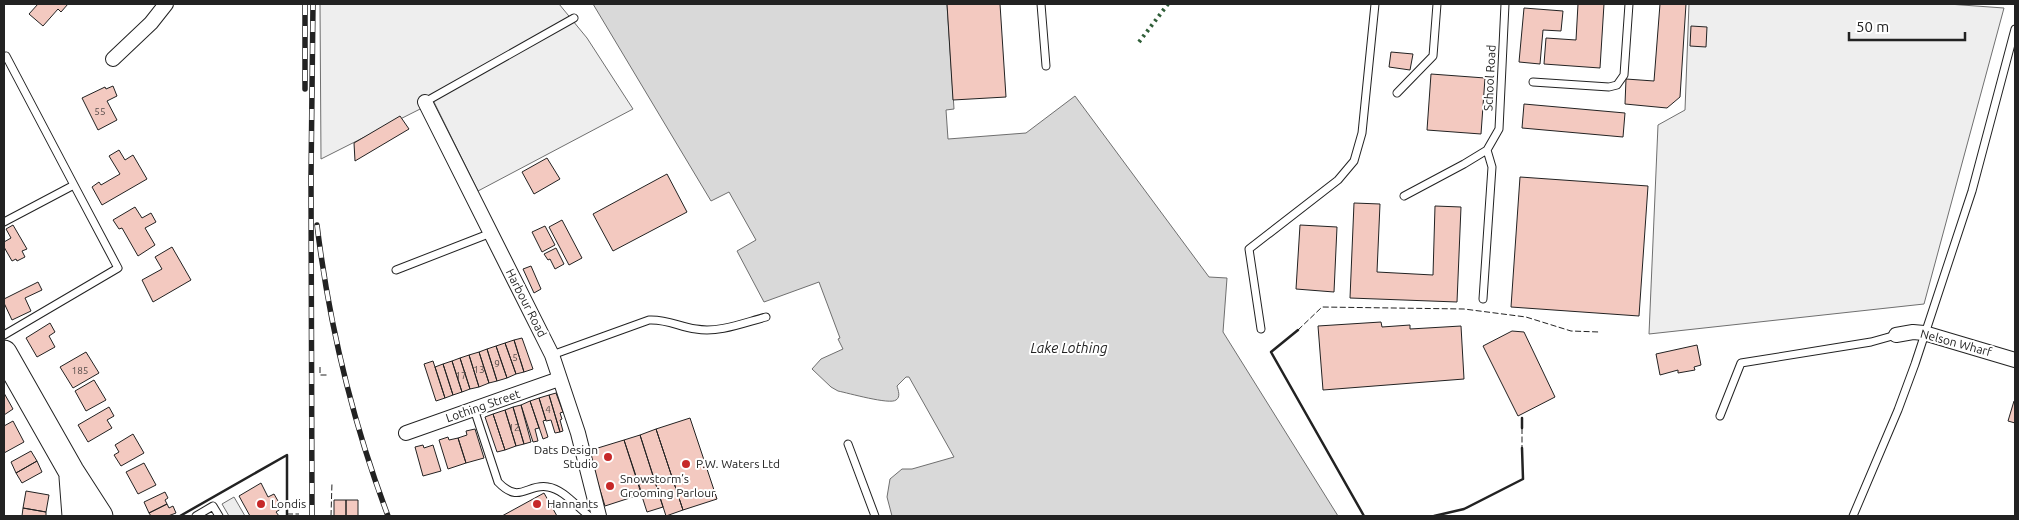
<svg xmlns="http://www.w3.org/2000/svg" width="2019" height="520" viewBox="0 0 2019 520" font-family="Ubuntu,sans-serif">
<rect width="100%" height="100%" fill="#fff"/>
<path fill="#eee" stroke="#6f6f6f" d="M320,4H559L587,38L633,109L478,191L434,102L321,159Z
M1689,4H1948L2004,8L1924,304L1649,334L1658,125L1685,110Z"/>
<path fill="#ededed" stroke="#6f6f6f" d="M234,497L245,516H229L222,504Z"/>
<path fill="#d9d9d9" stroke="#6f6f6f" d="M593,4H947L954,109L946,110L948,139L1026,133L1075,96L1209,277L1227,278L1223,332L1338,516H892L887,497L890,479L902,469H912L954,457L909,377H906L897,386C898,390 901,397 896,400C890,405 848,393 838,391L831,387L812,369L821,359L843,349L838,339L840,338L819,282L764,302L737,251L756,240L729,192L711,201Z"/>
<path fill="#f3c9c0" stroke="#222" d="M38,4H68L61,12L58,9L43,26L29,14Z
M947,4H1000L1006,97L953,100Z
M1578,4H1604L1600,68L1544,64L1546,38L1576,40Z
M1660,4H1686L1680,97L1667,108L1625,104L1626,79L1654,81Z
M1524,8L1563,11L1561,31L1543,30L1540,64L1519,62Z
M1691,26L1707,27L1706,47L1690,46Z
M1391,52L1413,54L1410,70L1389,67Z
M1431,74L1485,78L1481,134L1427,130Z
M113,86L117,96L107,101L117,120L98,130L82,98L105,87L106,89Z
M1524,104L1625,113L1623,137L1522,128Z
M400,116L409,129L355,161L354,143Z
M119,150L125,160L133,155L147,179L102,205L92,187L99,182L101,185L120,174L109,156Z
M547,158L560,179L534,194L522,172Z
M667,174L687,212L613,251L593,214Z
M1520,177L1648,186L1639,316L1511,307Z
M1354,203L1380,204L1377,272L1433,275L1435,206L1461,207L1457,302L1350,298Z
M135,207L142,218L151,213L156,222L145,228L155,245L138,256L122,228L119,229L113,220Z
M562,220L582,258L569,265L549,227Z
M13,225L27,249L22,251L25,257L17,261L16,259L12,261L4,247V242L11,238L6,229Z
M1300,225L1337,227L1334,292L1296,289Z
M545,226L555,245L542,252L532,232Z
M172,247L191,280L153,302L142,280L162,269L155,257Z
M556,248L564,264L555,269L550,259L548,260L544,254Z
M531,266L541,289L534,293L523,269Z
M38,282L42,290L25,298L31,311L12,320L4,303V299Z
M1381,322L1382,327L1410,325V329L1461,326L1464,379L1323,390L1318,326Z
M50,323L55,332L49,336L55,347L37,357L26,338Z
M1512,331L1524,332L1555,397L1518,416L1483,346Z
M522,338L533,369L524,372L514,340Z
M514,340L524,372L516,374L505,343Z
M505,343L516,374L507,378L496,346Z
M1697,345L1701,365L1694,367L1695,370L1678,373V370L1660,375L1656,354Z
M496,346L507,378L497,381L487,349Z
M487,349L497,381L489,383L479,352Z
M86,352L99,373L73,388L60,367Z
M479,352L489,383L479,387L469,355Z
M469,355L479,387L470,389L460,358Z
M460,358L470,389L462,392L452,361Z
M433,361L445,398L436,401L424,364Z
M452,361L462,392L453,395L443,364Z
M443,364L453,395L445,398L435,367Z
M94,380L106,400L86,411L75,391Z
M4,393L13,409L4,415Z
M556,393L563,412L560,413L562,419L560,420L563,431L560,432L549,395Z
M549,395L560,432L555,433L551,420L546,421L539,398Z
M539,398L546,420L543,421L548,437L543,439L530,401Z
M530,401L539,428L535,429L538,441L533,442L521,405Z
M2014,401H2015V423L2008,421Z
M521,405L531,442L524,444L513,407Z
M109,407L114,416L107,420L112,428L88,442L78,425Z
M513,407L524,444L516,446L505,410Z
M505,410L516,446L505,450L493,414Z
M493,414L505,450L497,452L485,417Z
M690,418L717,499L683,510L656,429Z
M13,421L24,442L4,453V426Z
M475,429L484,458L466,463L458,438L467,435L466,431Z
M656,429L683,510L666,516L640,435Z
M133,434L144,453L121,466L114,455L119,452L115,445Z
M640,435L663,507L647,512L624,440Z
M448,437L449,440L458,438L466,463L448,469L439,440Z
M624,440L642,494L605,506L588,451Z
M423,445L424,448L433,445L441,471L423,476L415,447Z
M31,451L37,461L16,473L11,462Z
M37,461L42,472L22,483L16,473Z
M144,463L156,485L138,494L126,472Z
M261,483L268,497L274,494L282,508L276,512L279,516H250L239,496Z
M26,491L49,495L46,512L23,508Z
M165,492L168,498L165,500L167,504L149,513L144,502Z
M544,493L557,516H502Z
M334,500H346V516H334Z
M346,500H358V516H346Z
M167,504L169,508L173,506L176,513L168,516H151L149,513Z
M23,508L46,512V516H22Z"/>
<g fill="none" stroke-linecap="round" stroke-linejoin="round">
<defs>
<path id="lane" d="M1041,4L1046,66
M6,56L74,185
M1533,82L1609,87L1617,85L1624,75L1629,4
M1397,93L1433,56L1437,4
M425,102L574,18
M1404,196L1464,164L1487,150L1499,129L1505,4
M4,222L74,185L118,268L4,335
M396,270L491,233
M1483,299L1492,167L1487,150
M1261,329L1249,249L1338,180L1354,161L1362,133L1375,4
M552,355L649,320C668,319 679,327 696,329C719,333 743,323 766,317
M474,409L498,482C520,505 527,483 548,487C563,489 577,507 589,516
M1720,416L1741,363L1871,342L1896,335
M848,444L875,516
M196,516L213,506L219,516
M1853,516L1898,410L1915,364L1972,191L2015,29"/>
<path id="street" d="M113,59L151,23L166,4
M425,102L552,355L578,433L599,516
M1896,335L1913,332L1924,333L2015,360
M406,433L559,379"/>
<path id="highway" d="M4,353L71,471L100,516
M72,477L75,516"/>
</defs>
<use href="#lane" stroke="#222" stroke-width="9"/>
<use href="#street" stroke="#222" stroke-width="16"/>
<use href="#highway" stroke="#222" stroke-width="27"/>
<use href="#lane" stroke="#fff" stroke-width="7"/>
<use href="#street" stroke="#fff" stroke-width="14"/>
<use href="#highway" stroke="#fff" stroke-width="25"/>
<defs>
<path id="rail" d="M305,4V89
M317,225C329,324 353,423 388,516
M312,516L311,178L313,4"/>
</defs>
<use href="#rail" stroke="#222" stroke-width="5.5"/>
<use href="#rail" stroke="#fff" stroke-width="4" stroke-dasharray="11" stroke-linecap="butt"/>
<path stroke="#2f5e38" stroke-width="4" stroke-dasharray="2.5 4" stroke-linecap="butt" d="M1139,42L1168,4"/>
<path stroke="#222" stroke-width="1" stroke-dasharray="6 2.5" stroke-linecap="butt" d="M1298,330L1322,307L1464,309L1526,317L1571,331L1599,332
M320,367V375H327
M1522,428V448
M287,514H299
M331,516L332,482"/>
<path stroke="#222" stroke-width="2.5" d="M1298,330L1271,352L1364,516
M1522,428V418
M180,516L287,455V516
M1434,516L1464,509L1523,479L1522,448"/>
</g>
<g fill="#c62828" stroke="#fff" stroke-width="2">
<circle cx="608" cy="457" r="5"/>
<circle cx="686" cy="464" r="5"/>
<circle cx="610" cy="486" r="5"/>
<circle cx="261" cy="504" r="5"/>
<circle cx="537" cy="504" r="5"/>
</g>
<g text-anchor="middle" stroke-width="4" stroke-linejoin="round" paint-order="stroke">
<g font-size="10" fill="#564c4a">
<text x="100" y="115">55</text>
<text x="515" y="361">5</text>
<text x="497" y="367">9</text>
<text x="479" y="373">13</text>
<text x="80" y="374">185</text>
<text x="461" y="379">17</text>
<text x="548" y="413">4</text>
<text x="514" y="431">12</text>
</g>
<g font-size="12" fill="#222" stroke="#fff">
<text transform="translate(1490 78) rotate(-87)" y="4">School Road</text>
<text transform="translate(526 303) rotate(63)" y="4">Harbour Road</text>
<text transform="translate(1956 343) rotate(15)" y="4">Nelson Wharf</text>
<text transform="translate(483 406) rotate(-19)" y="4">Lothing Street</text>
</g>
<g font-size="12" fill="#222" stroke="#fff" text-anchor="start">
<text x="598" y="454" text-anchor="end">Dats Design<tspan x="598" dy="14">Studio</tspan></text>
<text x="696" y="468">P.W. Waters Ltd</text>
<text x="620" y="483">Snowstorm’s<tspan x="620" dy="14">Grooming Parlour</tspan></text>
<text x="271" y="508">Londis</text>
<text x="547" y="508">Hannants</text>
</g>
<g font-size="14" font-style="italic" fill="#222" stroke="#fff">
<text x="1069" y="353">Lake Lothing</text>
</g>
</g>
<rect width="2019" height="520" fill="none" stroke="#222222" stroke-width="10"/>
<path d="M1849 32v8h116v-8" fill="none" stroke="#222222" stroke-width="2.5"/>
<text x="1856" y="32" font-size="15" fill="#222222" stroke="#ffffff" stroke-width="4" paint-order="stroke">50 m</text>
</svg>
